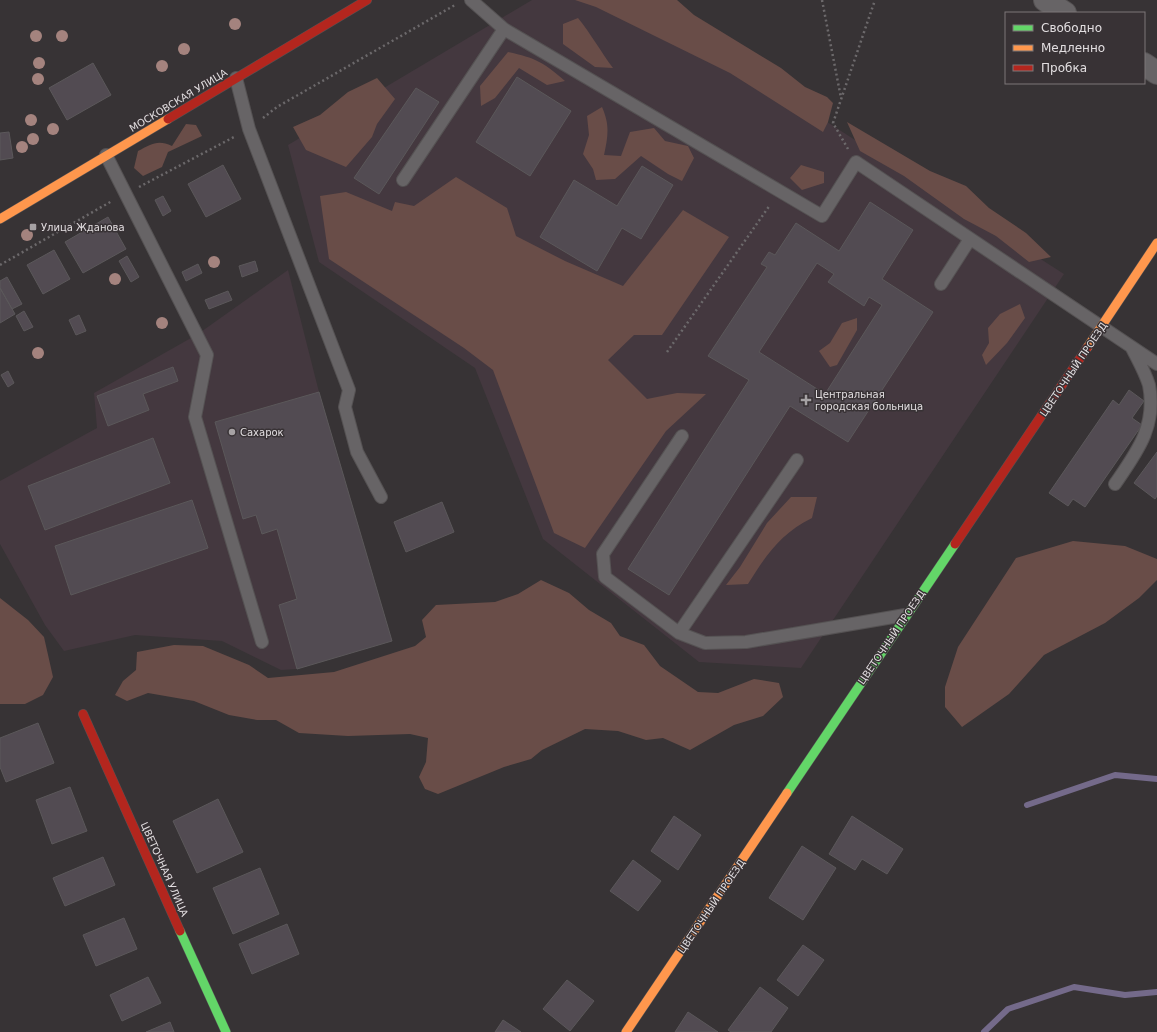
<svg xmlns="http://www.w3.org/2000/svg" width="1157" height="1032" viewBox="0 0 1157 1032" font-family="'DejaVu Sans',sans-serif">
<rect width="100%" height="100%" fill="#373335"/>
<path fill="#44383f" d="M532,0H637L1064,274L801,668L699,662L543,539L475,368L319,262L288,145Z
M288,270L319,392L392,641L297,669L281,670L222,641L135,635L64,651L45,625L0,544V481L97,428L94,393L198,334Z"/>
<path fill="#694d48" d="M575,0H677L694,15L781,68L805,87L827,97L833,103L828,122L823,132L730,73L596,7Z
M578,18C591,34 601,52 613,68L595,67L563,44V24Z
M508,52C536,58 543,62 565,81L547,85L519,68L495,98L481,106L480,86Z
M377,78L395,99L377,124L372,137L346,167L306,150L293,127L320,115L348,92Z
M602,107C610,125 608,136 604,155L621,156L630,132L654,128L665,141L688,146L694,158L682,181L668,174L641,156L615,179L596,180L593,169L583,154L589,135L587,116Z
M847,122L930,171L966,186L989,208L1026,233L1051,257L1029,262L996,236L964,219L904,176L860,151Z
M186,124L196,125L202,136L168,152L162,167L143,176L134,168L138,151C151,144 158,139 172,146Z
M801,165L824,172V183L802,190L790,178Z
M456,177L507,208L516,236L565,261L623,286L683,210L729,237L662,335H634L608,360L647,399L677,393L706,394L666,431L585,548L554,533L493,370L464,348L329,259L320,196L346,192L392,211L395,202L414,206Z
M1020,304L1025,318L1007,343L986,365L982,355L989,343L988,328L1000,314Z
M857,318V330L837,365L830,367L819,351L830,343L842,323Z
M791,497H817L812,518C780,534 767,554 748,584L726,585L740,567L767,523Z
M1073,541L1125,546L1157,559V580L1139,598L1105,623L1044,655L1009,694L962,727L945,707V687L958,647L1016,558Z
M541,580L569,593L589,610L611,623L620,636L644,645L660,666L698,692L718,693L754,679L779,683L783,697L763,716L734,725L690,750L663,738L646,740L618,731L585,729L542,750L531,759L504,767L438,794L425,789L419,777L426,762L428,738L410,734L348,736L299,733L276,720H257L229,715L194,701L148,693L127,701L115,695L123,681L136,670L137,652L174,645L203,646L249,665L268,678L334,672L415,646L426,637L422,620L436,605L495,602L518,594Z
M0,598L28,620L44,637L53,677L43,695L25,704H0Z"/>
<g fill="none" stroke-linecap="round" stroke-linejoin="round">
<path stroke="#746a8a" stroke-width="6" d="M1027,805L1115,775L1157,779
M984,1032L1008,1009L1074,987L1125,995L1157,992"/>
</g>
<path fill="#524b52" stroke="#5b585a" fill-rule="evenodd" d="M93,63L111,95L67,120L49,88Z
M517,77L571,111L530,176L476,142Z
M416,88L439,102L379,194L354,178Z
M9,132L13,158L0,160V133Z
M223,165L241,199L206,217L188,184Z
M642,166L673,185L641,239L622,228L597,271L540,237L574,180L617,206Z
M163,196L171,211L163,216L155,200Z
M870,202L913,230L882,279L933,312L848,442L790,406L669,595L628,569L749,380L708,356L767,267L761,264L769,252L775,255L796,223L839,251ZM817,263L834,274L828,282L864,306L869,297L882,305L825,394L759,352Z
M108,217L126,249L83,273L65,242Z
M54,250L70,279L43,294L27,265Z
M127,256L139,277L131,282L119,261Z
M255,261L258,271L242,277L239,266Z
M198,264L202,273L186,281L182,272Z
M7,277L22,304L12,309L0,288V281Z
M0,288L15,314L0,323Z
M228,291L232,300L209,309L205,300Z
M24,311L33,327L24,331L16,316Z
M79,315L86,331L76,335L69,320Z
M173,367L178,381L143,394L149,410L108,426L97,396Z
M8,371L14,383L8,387L1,375Z
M1129,390L1144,401L1132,418L1142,425L1085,507L1073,499L1068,506L1049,493L1113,400L1119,405Z
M319,392L392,641L297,669L279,605L297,599L277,529L262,534L256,515L243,519L215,422Z
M153,438L170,483L45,530L28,486Z
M1157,452V496L1155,499L1134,483Z
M192,500L208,548L71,595L55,546Z
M442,502L454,532L406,552L394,522Z
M38,723L54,763L6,782L0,767V738Z
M70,787L87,831L52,844L36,800Z
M218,799L243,852L197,873L173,821Z
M674,816L701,835L678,870L651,851Z
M852,816L903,849L887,874L862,859L855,870L829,854Z
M802,846L836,868L803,920L769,898Z
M103,857L115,885L65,906L53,878Z
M633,860L661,881L638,911L610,891Z
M260,868L279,914L233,934L213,888Z
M124,918L137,949L96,966L83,935Z
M287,924L299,954L252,974L239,944Z
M803,945L824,960L798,996L777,980Z
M148,977L161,1003L122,1021L110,995Z
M567,980L594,1001L570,1031L543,1009Z
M760,987L788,1008L771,1032H731L728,1030Z
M688,1012L718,1032H675Z
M503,1020L521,1032H495Z
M170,1022L174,1032H146Z"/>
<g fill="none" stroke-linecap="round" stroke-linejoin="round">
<defs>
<path id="lane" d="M471,0L504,29L822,216L856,162L1157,364
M236,78L249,129L349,390L345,407L357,452L381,497
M106,155L207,355L195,417L262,642
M403,180L504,29
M941,284L970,239
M682,436L603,554L605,577L679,633L705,643L746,642L905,615
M1115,484C1137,452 1157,426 1149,385C1145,372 1138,360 1132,348
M679,633L797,460"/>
<path id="street" d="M1045,0L1065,13
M1144,64L1157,73"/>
<path id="fast" d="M787,793L955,544
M180,931L226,1032"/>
<path id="slow" d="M0,219L168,119
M1087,348L1157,243
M626,1032L787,793"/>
<path id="jam" d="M168,119L367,0
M955,544L1087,348
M83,714L180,931"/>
</defs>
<use href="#lane" stroke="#555253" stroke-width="14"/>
<use href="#street" stroke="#555253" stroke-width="24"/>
<use href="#fast" stroke="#555253" stroke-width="10"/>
<use href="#slow" stroke="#555253" stroke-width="10"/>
<use href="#jam" stroke="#555253" stroke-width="10"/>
<path stroke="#6c696b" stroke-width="2.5" stroke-dasharray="2 3" stroke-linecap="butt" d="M822,0L841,98
M263,118L277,107L455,5
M848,149L833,123L875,0
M139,187L234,137
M0,265L112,201
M667,352L770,205"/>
<use href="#lane" stroke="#676466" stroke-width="12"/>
<use href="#street" stroke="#676466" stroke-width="22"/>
<use href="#fast" stroke="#63d668" stroke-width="9"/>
<use href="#slow" stroke="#ff974d" stroke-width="9"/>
<use href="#jam" stroke="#b3261e" stroke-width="9"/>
</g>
<g fill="#a4837e">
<circle cx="235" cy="24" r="6"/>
<circle cx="36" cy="36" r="6"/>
<circle cx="62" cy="36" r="6"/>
<circle cx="184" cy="49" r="6"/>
<circle cx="39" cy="63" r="6"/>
<circle cx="162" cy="66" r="6"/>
<circle cx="38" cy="79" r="6"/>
<circle cx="31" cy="120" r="6"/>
<circle cx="53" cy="129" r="6"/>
<circle cx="33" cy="139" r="6"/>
<circle cx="22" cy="147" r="6"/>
<circle cx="27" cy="235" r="6"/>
<circle cx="214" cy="262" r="6"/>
<circle cx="115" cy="279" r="6"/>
<circle cx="162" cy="323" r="6"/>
<circle cx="38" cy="353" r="6"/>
</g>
<g fill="#a6a2a4" stroke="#383235" stroke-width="1.5">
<rect x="29" y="223" width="8" height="8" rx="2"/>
<path d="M804 394h4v4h4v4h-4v4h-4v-4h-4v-4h4z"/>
<circle cx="232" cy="432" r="4"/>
</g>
<g text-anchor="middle" stroke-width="3" stroke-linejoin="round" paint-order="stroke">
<g font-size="10" fill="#e2dee0" stroke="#383235">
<text transform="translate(178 100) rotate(-31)" y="4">МОСКОВСКАЯ УЛИЦА</text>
<text transform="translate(1073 369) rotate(-56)" y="4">ЦВЕТОЧНЫЙ ПРОЕЗД</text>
<text transform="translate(891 637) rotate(-56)" y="4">ЦВЕТОЧНЫЙ ПРОЕЗД</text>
<text transform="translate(165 869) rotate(66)" y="4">ЦВЕТОЧНАЯ УЛИЦА</text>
<text transform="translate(711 906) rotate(-56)" y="4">ЦВЕТОЧНЫЙ ПРОЕЗД</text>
</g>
<g font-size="10" fill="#e2dee0" stroke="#383235" text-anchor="start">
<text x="41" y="231">Улица Жданова</text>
<text x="815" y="398">Центральная<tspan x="815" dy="12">городская больница</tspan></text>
<text x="240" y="436">Сахарок</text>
</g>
</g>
<rect x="1005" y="12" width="140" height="72" fill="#383235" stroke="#7c7779"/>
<rect x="1013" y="25" width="20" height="6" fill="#63d668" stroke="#7c7779"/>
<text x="1041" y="32" font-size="12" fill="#e2dee0">Свободно</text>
<rect x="1013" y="45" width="20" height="6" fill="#ff974d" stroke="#7c7779"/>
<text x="1041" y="52" font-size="12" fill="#e2dee0">Медленно</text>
<rect x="1013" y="65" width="20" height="6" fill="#b3261e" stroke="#7c7779"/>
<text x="1041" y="72" font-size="12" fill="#e2dee0">Пробка</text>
</svg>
